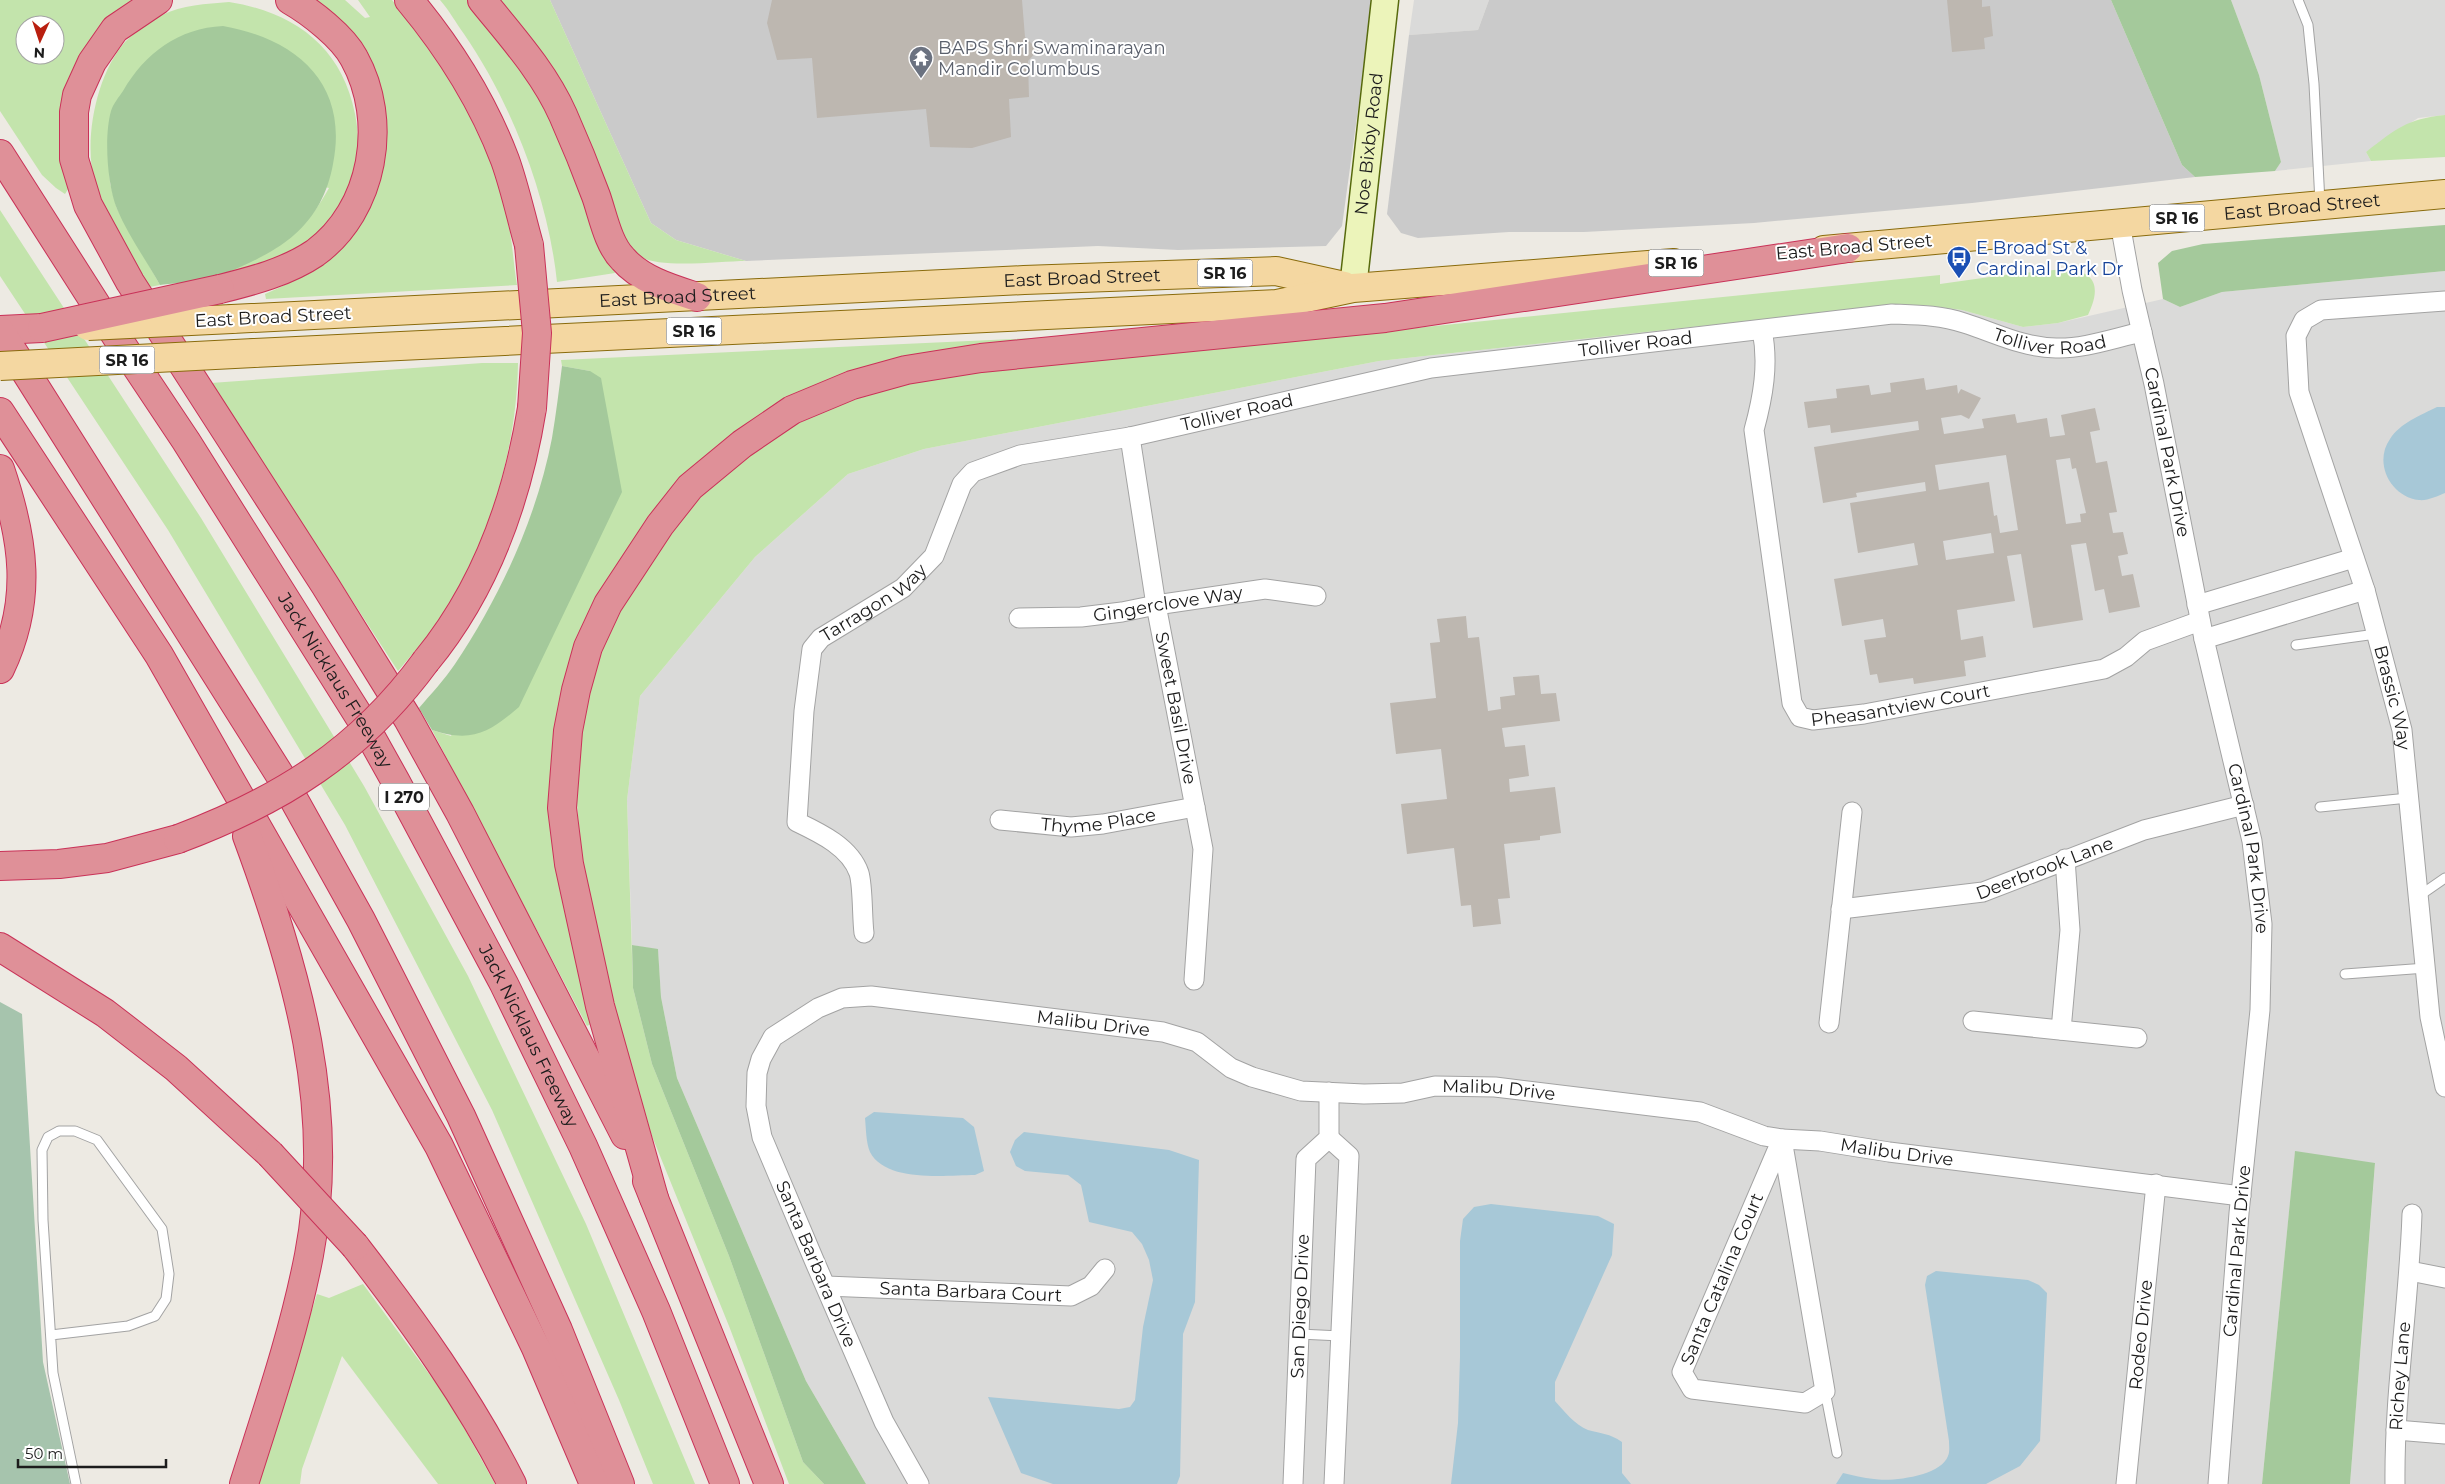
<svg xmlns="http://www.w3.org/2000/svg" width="2445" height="1484" viewBox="0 0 2445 1484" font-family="Montserrat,sans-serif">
<rect width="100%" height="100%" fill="#edeae3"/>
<path fill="#dadad9" d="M1414,0H1489L1478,30L1409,35Z
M2231,0H2445V115L2418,118L2366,152L2371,161L2275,171L2281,162L2259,75Z
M2445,271V1484H2350L2375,1164L2295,1152L2262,1484H866L806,1381L677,1078L661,997L658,950L632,945L627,800L640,696L755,557L848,474L924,449L1379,361L1692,327L1923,305L1962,310L2023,327L2058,323L2163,299L2180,307L2222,292Z"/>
<path fill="#cacaca" d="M550,0H1373L1342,226L1326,246L1178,250L1098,246L746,261L676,240L651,223Z
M1489,0H2111L2182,165L2195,177L1972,203L1754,223L1584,232H1509L1418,238L1401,233L1387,214L1409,35L1478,30Z"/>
<path fill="#c3e4ac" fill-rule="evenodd" d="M0,0H136L100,33L70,186L65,194L56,188L42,175L0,111ZM25,25H55V55H25Z
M313,0H345L365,18L370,17L358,0H392C449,67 495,144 510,232C513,250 514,268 517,285L266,299L265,294C295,281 325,266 347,241C384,201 401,114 371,66C367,59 359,52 354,46C340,31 327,15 313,0Z
M440,0H467L510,52L550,113L615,273L557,282C548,197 512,104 464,34C456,23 449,10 440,0Z
M500,0H550L651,223L676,240L746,261C721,261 662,269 641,257C620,246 616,215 609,194C600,166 587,141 574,114C551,70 534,38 500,0Z
M229,2C294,12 342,47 355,114C360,139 359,161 349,185C342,203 333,223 318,236C306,245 283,260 269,266C250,274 226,275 206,279C262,256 298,245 329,188L108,138L110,183L117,209L160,285L150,287C130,254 106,220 95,183C83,141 96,75 125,42C135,32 149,22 162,15C182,5 206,4 229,2Z
M2445,115V157L2371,161L2366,152C2396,129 2406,119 2445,115Z
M0,210L201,518L364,786L468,976L586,1224L695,1484H653L619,1400L492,1110L345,825L168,530L0,276Z
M2064,269C2070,271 2082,271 2087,275C2101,285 2093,304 2088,315L2058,323L2023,327L1962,310L1923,305L1692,327L1379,361L924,449L848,474L755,557L640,696L627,800L633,988L652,1064L729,1256L803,1462L824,1484H789L729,1326L641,1109L599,954L581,859L577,802L579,740L592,676L616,615L683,513L727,471L790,427L843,403L931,377L1940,275V284L2004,275Z
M1053,337L1052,344L908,361L682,482L559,717L595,1022L587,1026L432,730L451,736L590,371L562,366L561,360Z
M482,363H518C517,452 486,554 434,627C423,642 410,657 398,671L211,383Z
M363,1284L449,1401L495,1484H438L342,1356L302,1469L300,1484H257L317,1294L329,1298Z"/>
<path fill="#a4c99b" d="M2111,0H2231L2259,75L2281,162L2275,171L2195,177L2182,165Z
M223,26C297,39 349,84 333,164C328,192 316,216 294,235C274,253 232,273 206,279C191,283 175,283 160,285C146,260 128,235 117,209C107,184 104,136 111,111C113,104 119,97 123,91C145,53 179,28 223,26Z
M2445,225V271L2222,292L2180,307L2163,299L2158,263L2172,251L2203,244Z
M562,366L590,371L601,378L622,492L519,707C489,733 471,743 432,730L419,708C431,694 445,679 455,664C500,597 537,517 552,438C556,414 559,390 562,366Z
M632,945L658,949L661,997L677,1078L806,1381L866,1484H824L803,1462L729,1256L652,1064L633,988Z
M2295,1151L2375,1163L2350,1484H2262Z"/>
<path fill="#a6c4ad" d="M0,1002L22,1014L43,1362L70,1484H0Z"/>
<path fill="#a7c8d7" d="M2437,407H2445V493C2438,496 2427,501 2419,500C2391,497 2373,463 2390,439C2400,423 2421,415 2437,407Z
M874,1112L963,1118L974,1127L984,1171L975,1175C946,1175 886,1183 870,1152C866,1143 866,1128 865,1118Z
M1024,1132L1169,1150L1199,1160L1195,1302L1183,1334L1180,1476L1177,1484H1053L1021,1473L988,1397L1119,1409L1130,1407L1135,1400L1143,1327L1153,1280L1149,1260L1142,1244L1132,1232L1089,1222L1081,1185L1068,1175L1025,1171L1016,1166L1010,1152L1015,1140Z
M1491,1204L1598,1216L1614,1224L1612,1255L1555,1382V1401C1564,1411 1575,1425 1588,1430C1602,1434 1609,1433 1622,1442V1473L1631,1484H1451L1458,1423L1460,1357V1241L1463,1219L1474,1207Z
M1936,1271L2028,1280L2039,1285L2047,1293L2040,1441L2020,1466L1986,1484H1836L1843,1473C1853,1475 1863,1478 1874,1479C1892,1482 1941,1476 1948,1456C1950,1452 1949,1445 1949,1441L1925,1285L1927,1276Z"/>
<path fill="#bdb7b0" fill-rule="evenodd" d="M772,0H1022L1025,37L1038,50L1028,61L1029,97L1009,99L1011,137L972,148L930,147L926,109L817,118L812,58L777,60L767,23Z
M1947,0H1982V7L1990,6L1993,36L1984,38L1985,49L1952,52Z
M1924,378L1926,390L1957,385L1958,394L1961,389L1981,398L1969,419L1961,415L1941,418L1944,434L1984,428L1982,419L2015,414L2017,423L2047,418L2050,437L2065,435L2061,415L2095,408L2100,430L2090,432L2096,463L2107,461L2117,512L2109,513L2113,533L2123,532L2128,554L2118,556L2122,576L2133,574L2140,607L2109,613L2104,589L2095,591L2086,543L2071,545L2083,620L2033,628L2021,554L2007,556L2015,601L1957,610L1961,640L1983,636L1986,657L1964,661L1966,676L1914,684L1913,678L1879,683L1877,674L1870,675L1864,640L1886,637L1883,619L1842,626L1834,579L1918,565L1914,543L1858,553L1850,503L1926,491L1925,482L1856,493L1857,497L1823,503L1814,447L1919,430L1918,421L1831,433L1830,425L1808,428L1804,402L1837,398L1836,389L1869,385L1871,395L1891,392L1890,383ZM2006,455L2018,530L2000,533L1997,515L1994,516L1989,482L1939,490L1935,465ZM2070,458L2072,469L2076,468L2086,513L2080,514L2081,522L2066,524L2056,460ZM1991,533L1994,553L1946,560L1943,541Z
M1466,616L1468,638L1479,637L1488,711L1501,709L1500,697L1515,695L1513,677L1539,675L1541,694L1556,693L1560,721L1502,728L1505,747L1525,745L1529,776L1509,779L1510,792L1555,787L1561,833L1540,836V840L1504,844L1510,898L1498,899L1501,924L1473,927L1471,905L1461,906L1454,848L1407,854L1401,804L1447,799L1441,749L1396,754L1390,703L1436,698L1430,643L1440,642L1437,619Z"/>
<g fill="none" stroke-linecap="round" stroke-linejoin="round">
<defs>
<path id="lane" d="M2298,0L2308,25L2314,84L2320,203
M2296,645L2376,634
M2320,807L2408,798
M2419,896L2445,878
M2345,974L2426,968
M1299,1334L1341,1336
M51,1335L128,1326L155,1316L166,1299L169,1274L162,1229L97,1140L75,1131H59L48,1137L42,1150L43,1220L53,1373L76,1484
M1825,1391L1837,1453"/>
<g id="street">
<path id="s1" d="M2120,223L2132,290L2154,384L2204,639L2252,841L2262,924L2260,1010L2239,1213L2218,1484"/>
<path id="s2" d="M2445,301L2321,310L2304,320L2296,336L2299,392L2365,590L2402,730L2430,1017L2445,1087"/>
<path id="s3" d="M1762,330C1769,364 1763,397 1754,430L1792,703L1800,717L1813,720L1864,714L2104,669L2126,657L2145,641L2200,621"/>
<path id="s4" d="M1130,437L1156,605L1203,849L1194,980"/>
<path d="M2197,605L2354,558"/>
<path id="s5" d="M1019,618L1081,617L1122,612L1156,605L1265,589L1316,596"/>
<path d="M2204,639L2365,590"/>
<path id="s6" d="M1000,820L1071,827L1103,824L1195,807"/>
<path id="s7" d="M1841,909L1983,892L2144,830L2244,805"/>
<path id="s8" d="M864,933C862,918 863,886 859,873C850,847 820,833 797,822L804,711L812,649L821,638L903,588L934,556L962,484L973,472L1020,455L1130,437L1431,368L1892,314C1917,315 1940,315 1964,323C1996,333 2021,347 2056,348C2084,349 2114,338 2142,332"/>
<path d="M1973,1021L2137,1038"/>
<path d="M1829,1023L1852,812"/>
<path d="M2061,1030L2070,930L2065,859"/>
<path d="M1329,1138L1349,1156L1334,1484"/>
<path d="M1782,1139L1825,1391L1805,1403L1692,1389L1682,1372Z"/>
<path d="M2410,1271L2445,1278"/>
<path id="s9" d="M826,1286L1071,1296L1091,1286L1105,1269"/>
<path d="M2396,1430L2445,1434"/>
<path id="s10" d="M919,1484L884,1422L814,1260L762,1137L756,1106L757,1073L761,1059L773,1037L818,1008L842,998L871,996L1163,1032L1197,1042L1231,1068L1252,1077L1301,1091L1364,1094L1403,1093L1435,1086L1495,1087L1700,1112L1764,1136L1782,1139L1820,1141L1889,1152L2241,1196"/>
<path id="s11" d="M1293,1484L1306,1159L1329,1138V1092"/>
<path id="s12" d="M2126,1484L2156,1184"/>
<path id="s13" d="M2395,1484C2394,1394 2409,1304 2412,1214"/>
</g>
<g id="secondary">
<path id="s14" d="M1353,288L1385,0"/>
</g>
<g id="primary">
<path id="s15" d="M1824,250L2445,194"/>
<path id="s16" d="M232,319L1024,280L1276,271L1344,286"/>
<path d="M254,353L1277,304L1353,288L1674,263"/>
</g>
<g id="highway">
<path d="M158,0L115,29L92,62L77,95L74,112V159L88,205L130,282L325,585L408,719L460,813L625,1135"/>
<path d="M409,0C449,48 483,102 505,160C515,188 521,217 529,245"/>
<path d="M482,0C511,36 544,72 563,115C575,142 586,169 596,196C603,216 608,244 623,259C641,280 672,289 697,297"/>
<path id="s17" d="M0,154L118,339L186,441L362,721L396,782L504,984L583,1146L656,1311L725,1484"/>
<path d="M220,289C252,281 287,272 315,253C374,210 389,121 354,58C343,37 311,12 290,0"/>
<path d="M0,330L42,328"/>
<path d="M0,331L283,780L361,920L461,1116L558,1330L620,1484"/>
<path d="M0,412L159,655L439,1146L536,1348L594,1484"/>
<path d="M0,469C24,540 33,600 0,669"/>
<path d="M426,661C486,588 517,501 532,408"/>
<path d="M0,866L59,864L107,858L178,839"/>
<path d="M0,947L105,1013L176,1068L270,1154"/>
<path d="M647,1181L769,1484"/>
<path d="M654,1198L600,1006L569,864L562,808L568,731L576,690L588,647L608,604L660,525L690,487L742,444L792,410L852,385L906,370L981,358L1385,318L1848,248"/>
<path d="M355,1246C413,1321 469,1399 512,1484"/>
<path d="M244,1484C268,1408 294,1333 309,1255C337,1110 297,971 247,836"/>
</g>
</defs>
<use href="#lane" stroke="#a3a3a3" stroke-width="11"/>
<use href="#street" stroke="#a3a3a3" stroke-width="21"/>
<use href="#secondary" stroke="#576a0d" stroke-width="29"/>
<use href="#primary" stroke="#896b0c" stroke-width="30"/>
<use href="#highway" stroke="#c93258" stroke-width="30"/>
<use href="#lane" stroke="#fff" stroke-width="9"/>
<use href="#street" stroke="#fff" stroke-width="19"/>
<use href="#secondary" stroke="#ecf4ba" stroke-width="26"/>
<use href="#primary" stroke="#f4d7a1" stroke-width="28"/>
<use href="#highway" stroke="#df9098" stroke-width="28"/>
<defs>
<path id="primary-bridge" d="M88,326L232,319
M0,366L254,353"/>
<path id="highway-bridge" d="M529,245L537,333L532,408
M42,328L220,289
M178,839C282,800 360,751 426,661
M270,1154L355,1246"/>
</defs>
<use href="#primary-bridge" stroke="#896b0c" stroke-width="30" stroke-linecap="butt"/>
<use href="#highway-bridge" stroke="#c93258" stroke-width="30" stroke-linecap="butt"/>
<use href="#primary-bridge" stroke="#f4d7a1" stroke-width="28"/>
<use href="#highway-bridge" stroke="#df9098" stroke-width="28"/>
</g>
<defs>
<symbol id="temple-pin" viewBox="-11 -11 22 30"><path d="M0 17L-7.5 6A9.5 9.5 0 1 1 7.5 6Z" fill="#6b7280" stroke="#fff"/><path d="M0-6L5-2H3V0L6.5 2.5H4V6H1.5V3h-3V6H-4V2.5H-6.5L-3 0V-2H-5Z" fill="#fff"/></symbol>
<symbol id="bus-pin" viewBox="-11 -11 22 30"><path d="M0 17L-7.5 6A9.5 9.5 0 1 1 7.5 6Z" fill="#1a4fb4" stroke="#fff"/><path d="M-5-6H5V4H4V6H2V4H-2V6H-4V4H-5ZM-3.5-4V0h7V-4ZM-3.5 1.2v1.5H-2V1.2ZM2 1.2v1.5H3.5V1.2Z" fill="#fff"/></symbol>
</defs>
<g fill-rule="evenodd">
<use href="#temple-pin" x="907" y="44" width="28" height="38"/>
<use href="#bus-pin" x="1945" y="244" width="28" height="38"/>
</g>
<g text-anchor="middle" stroke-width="4" stroke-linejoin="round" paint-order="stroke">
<g fill="#fff" stroke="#606060" stroke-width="1">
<rect x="2149.5" y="204.5" width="55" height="27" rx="4"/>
<rect x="1648.5" y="249.5" width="55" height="27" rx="4"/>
<rect x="1197.5" y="259.5" width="55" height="27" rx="4"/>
<rect x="666.5" y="317.5" width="55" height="27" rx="4"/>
<rect x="99.5" y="346.5" width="55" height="27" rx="4"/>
<rect x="379" y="783.5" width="50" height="27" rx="4"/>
</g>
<g font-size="16" font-weight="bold" fill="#1c1c1c">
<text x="2177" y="224">SR 16</text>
<text x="1676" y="269">SR 16</text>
<text x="1225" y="279">SR 16</text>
<text x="694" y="337">SR 16</text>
<text x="127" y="366">SR 16</text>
<text x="404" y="803">I 270</text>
</g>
<g font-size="18" fill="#5b616d" stroke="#fff" text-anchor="start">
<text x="938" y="54">BAPS Shri Swaminarayan<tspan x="938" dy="21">Mandir Columbus</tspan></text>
</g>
<g font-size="18" fill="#1c1c1c" stroke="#fff">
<text dy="6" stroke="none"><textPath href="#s14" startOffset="145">Noe Bixby Road</textPath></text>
<text dy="6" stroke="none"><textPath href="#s15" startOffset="480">East Broad Street</textPath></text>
<text transform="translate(1854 247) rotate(-5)" y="6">East Broad Street</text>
<text dy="6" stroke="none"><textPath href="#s16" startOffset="851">East Broad Street</textPath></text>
<text dy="6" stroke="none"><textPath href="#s16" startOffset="446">East Broad Street</textPath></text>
<text transform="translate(273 317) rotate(-3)" y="6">East Broad Street</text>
<text dy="6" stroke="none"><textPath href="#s8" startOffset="1661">Tolliver Road</textPath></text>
<text dy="6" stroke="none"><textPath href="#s8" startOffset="1241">Tolliver Road</textPath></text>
<text dy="6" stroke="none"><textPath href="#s8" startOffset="836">Tolliver Road</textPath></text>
<text dy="6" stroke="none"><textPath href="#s1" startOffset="234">Cardinal Park Drive</textPath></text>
<text dy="6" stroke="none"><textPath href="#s8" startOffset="394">Tarragon Way</textPath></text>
<text dy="6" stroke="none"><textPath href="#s5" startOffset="150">Gingerclove Way</textPath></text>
<text dy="6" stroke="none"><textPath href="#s17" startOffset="624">Jack Nicklaus Freeway</textPath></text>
<text dy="6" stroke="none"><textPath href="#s2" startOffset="538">Brassic Way</textPath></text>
<text dy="6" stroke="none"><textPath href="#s3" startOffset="495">Pheasantview Court</textPath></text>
<text dy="6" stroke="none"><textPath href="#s4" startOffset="275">Sweet Basil Drive</textPath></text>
<text dy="6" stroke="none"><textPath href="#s6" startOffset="99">Thyme Place</textPath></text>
<text dy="6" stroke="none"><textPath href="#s1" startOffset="639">Cardinal Park Drive</textPath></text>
<text dy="6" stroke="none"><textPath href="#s7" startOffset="209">Deerbrook Lane</textPath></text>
<text dy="6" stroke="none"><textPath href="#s10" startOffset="818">Malibu Drive</textPath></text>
<text dy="6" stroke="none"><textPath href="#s17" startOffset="1029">Jack Nicklaus Freeway</textPath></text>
<text dy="6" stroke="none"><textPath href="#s10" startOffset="1239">Malibu Drive</textPath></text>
<text dy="6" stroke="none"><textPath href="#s10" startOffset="1644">Malibu Drive</textPath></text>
<text transform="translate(2237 1251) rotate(-85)" y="6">Cardinal Park Drive</text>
<text transform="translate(816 1264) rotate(67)" y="6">Santa Barbara Drive</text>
<text transform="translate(1722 1279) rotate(-67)" y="6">Santa Catalina Court</text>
<text dy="6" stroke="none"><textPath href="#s9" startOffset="145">Santa Barbara Court</textPath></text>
<text dy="6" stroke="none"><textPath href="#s11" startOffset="178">San Diego Drive</textPath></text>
<text dy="6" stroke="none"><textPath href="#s12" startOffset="150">Rodeo Drive</textPath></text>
<text dy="6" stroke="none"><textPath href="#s13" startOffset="108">Richey Lane</textPath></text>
</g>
<g font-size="18" fill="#164399" stroke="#fff" text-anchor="start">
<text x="1976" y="254">E Broad St &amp;<tspan x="1976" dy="21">Cardinal Park Dr</tspan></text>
</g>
</g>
<g transform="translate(40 40) rotate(183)"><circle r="24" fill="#ffffff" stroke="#a4a4a4"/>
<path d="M0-4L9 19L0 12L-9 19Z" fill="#b91f10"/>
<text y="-8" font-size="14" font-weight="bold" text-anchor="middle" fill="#1c1c1c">N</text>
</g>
<path d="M18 1459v8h148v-8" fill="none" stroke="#1c1c1c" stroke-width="2.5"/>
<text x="25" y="1459" font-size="15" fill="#1c1c1c" stroke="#ffffff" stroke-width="4" paint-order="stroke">50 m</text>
</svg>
